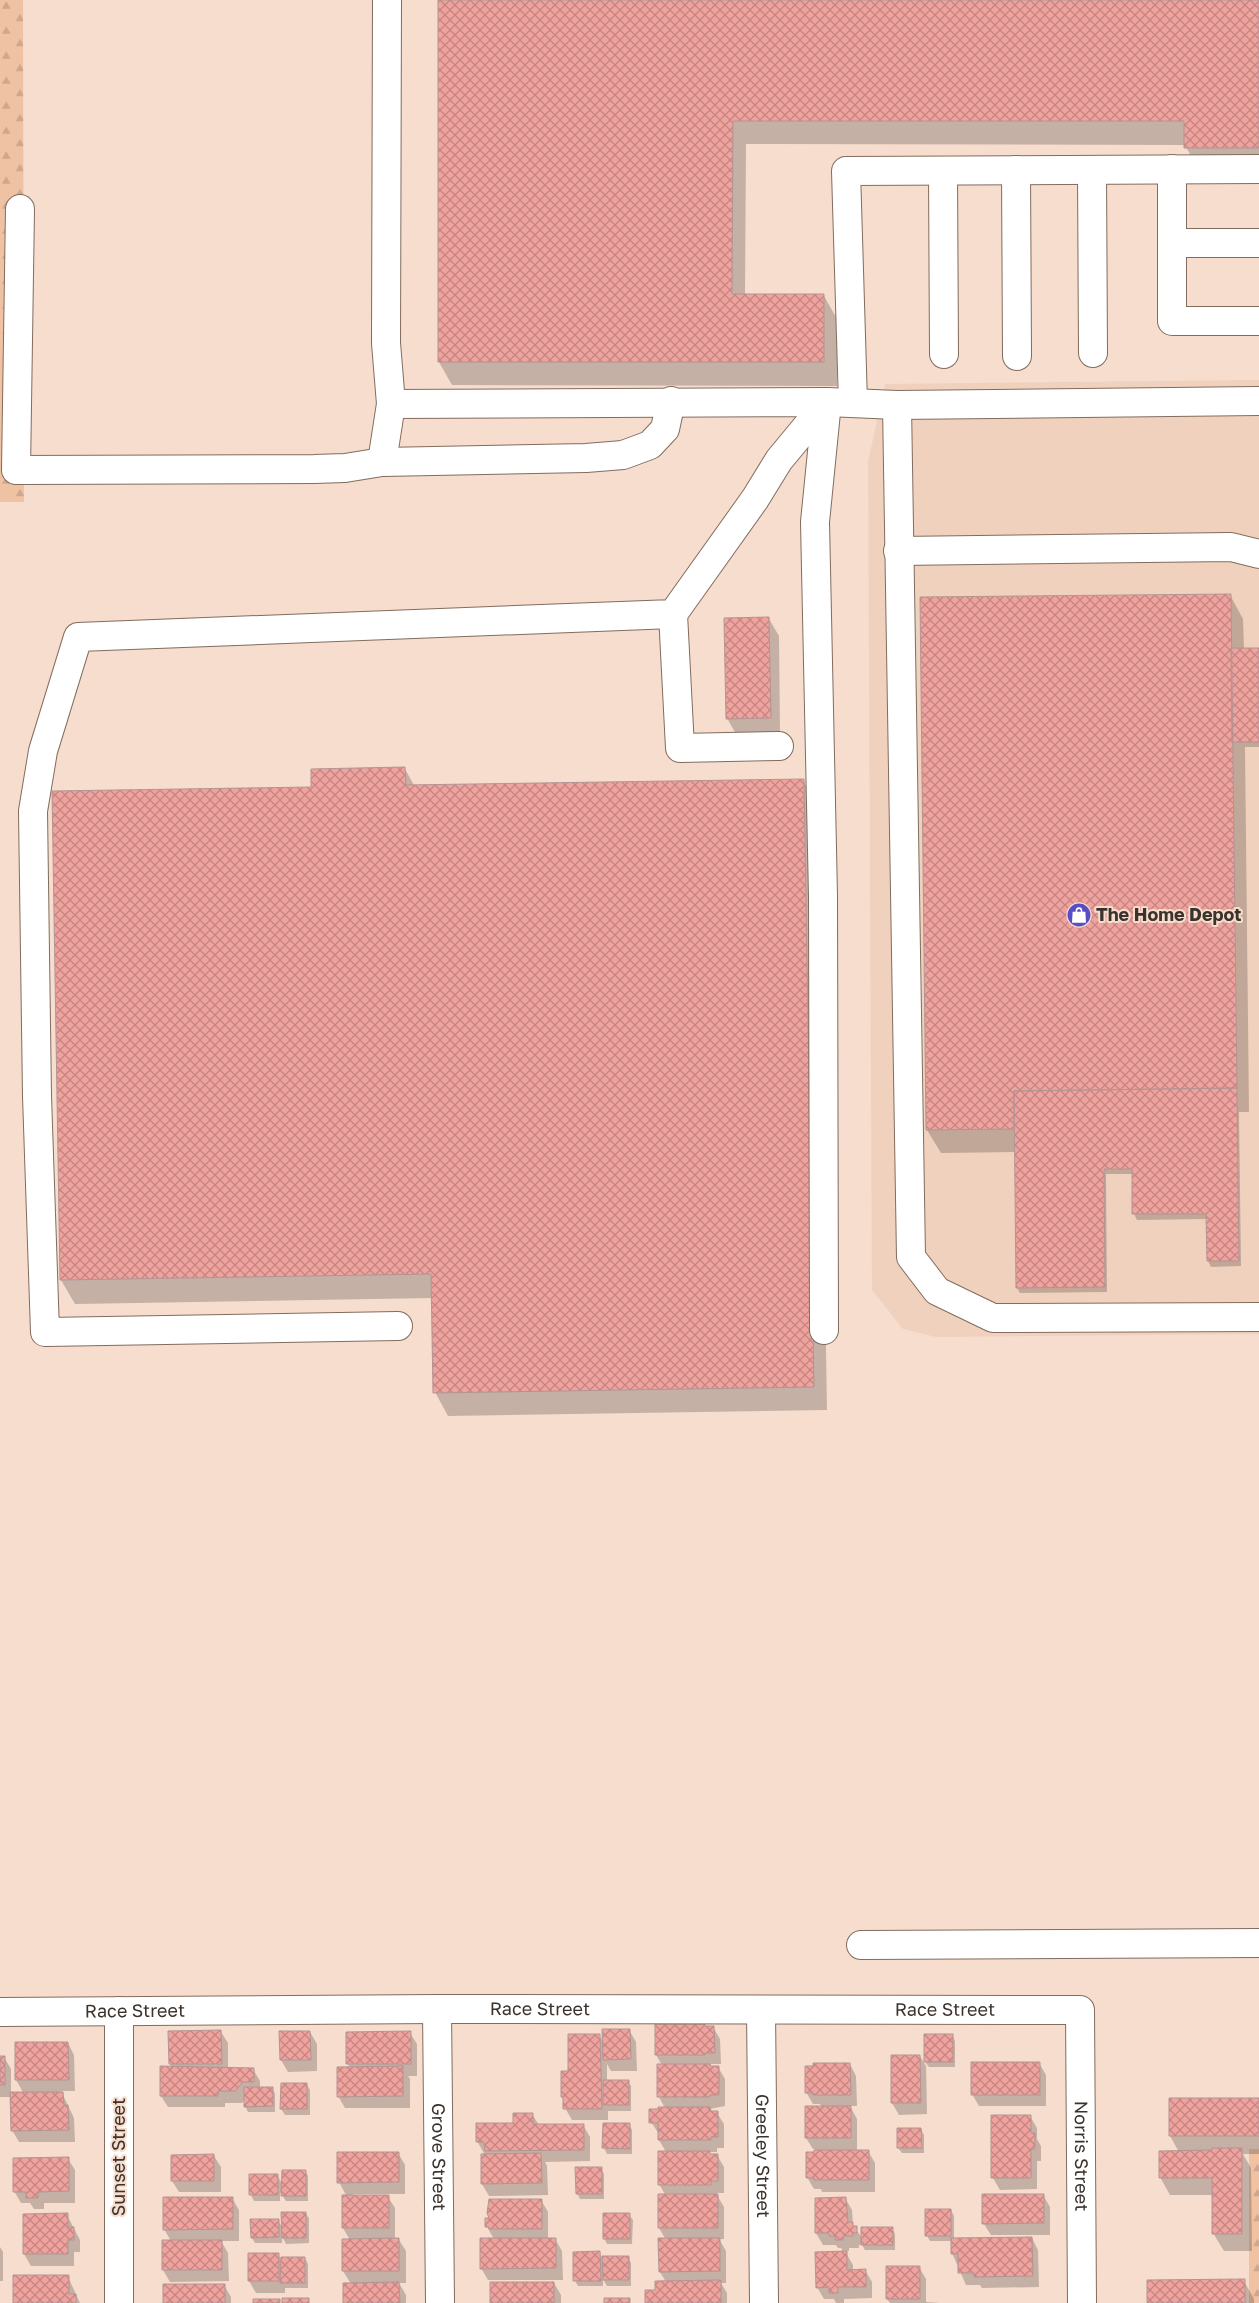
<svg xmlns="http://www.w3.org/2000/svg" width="1259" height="2303" viewBox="0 0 1259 2303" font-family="'Golos Text',sans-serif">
<defs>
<pattern id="forest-firs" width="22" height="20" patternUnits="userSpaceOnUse" patternTransform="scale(1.25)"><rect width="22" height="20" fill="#f0c2a4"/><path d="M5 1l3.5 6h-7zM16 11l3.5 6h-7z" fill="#cfa78d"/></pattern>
<pattern id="building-cross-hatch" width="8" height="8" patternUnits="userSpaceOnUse" patternTransform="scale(1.25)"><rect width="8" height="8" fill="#f0a39e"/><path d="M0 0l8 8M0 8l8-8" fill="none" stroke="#c48581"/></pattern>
</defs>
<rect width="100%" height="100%" fill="#f6ddcd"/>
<path fill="#f0d1bd" d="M1259,380V1334L936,1337L903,1329L872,1290L868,462L885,384Z"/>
<path fill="url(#forest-firs)" d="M0,0H23L24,502H0Z
M1249,2149H1259V2303H1249Z"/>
<path fill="#0003" d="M439,0H1259V171H1199L1185,145L746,144L745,296H824L837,319V386L452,385L439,362Z
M1230,595L1243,619L1244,649H1259V747H1245L1249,1112H1239L1241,1266L1211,1267L1208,1261L1207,1219L1137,1220L1134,1214L1133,1174H1106L1107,1292L1020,1293L1017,1288L1016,1152L941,1153L927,1130Z
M769,619L779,636L780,736H737L727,718Z
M405,769L415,787L803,780L817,804L827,1410L448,1416L435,1392L433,1298L75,1304L61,1280L53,792L312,788Z
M705,2027H713L720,2039L721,2064H711V2067H718L725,2079V2106L710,2109L712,2113H717L724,2124V2148H717V2152H709L711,2155H717L724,2167V2193H717V2195L724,2207V2239H719L726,2251V2283H721L727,2293V2303H646L666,2282L660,2272L666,2240L659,2228V2196H666L659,2184L666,2152L659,2140V2134L651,2122L666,2110L659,2097L662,2065L656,2055Z
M629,2030L636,2042L637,2071H611L607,2064V2081H628L631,2086V2111H608V2120H572L565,2108L562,2096L569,2072L599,2035L604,2043Z
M221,2032L228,2043V2069H253L260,2081V2088H272L275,2094V2112H248L245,2106V2099L242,2103H225V2107H168L161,2096L172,2068L170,2064Z
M310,2032L317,2044V2071L288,2072L281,2060Z
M410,2033L417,2044V2076H408L410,2079V2108H345L338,2096L350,2068L348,2064Z
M952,2035L955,2041V2067H929L926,2063L927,2114L899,2115L892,2103L920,2056L926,2066L925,2036Z
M68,2043L74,2055L75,2091H61L74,2118L75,2142H19L12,2130V2097H0V2057H4L11,2069V2094H24L16,2080Z
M1039,2063L1046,2075V2106H979L972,2094Z
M850,2064L856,2076L857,2106H850L857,2119V2151H868L875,2163V2192H822L821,2189H814L807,2177L815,2149H813L806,2138L822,2107L820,2104H813L806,2092Z
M282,2085H307L310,2090V2115H285L281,2109Z
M1259,2099V2154H1243L1251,2168L1252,2251H1224L1213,2233V2195H1170L1160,2177L1179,2152L1170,2136Z
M532,2114L539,2125H583L590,2137V2161L545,2162L547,2166L548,2195L489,2196L482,2184L485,2155L477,2141Z
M1030,2116L1037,2128V2139L1041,2146V2161H1037V2189L1000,2190L993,2178Z
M629,2124L632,2130V2154H607L604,2148Z
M921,2129L924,2135V2153H902L898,2148Z
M398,2153L405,2165V2194H353V2197H388L395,2208V2240H399L406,2251V2283H399L406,2295V2303H344L351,2284L343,2271L350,2240L343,2228L347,2197L339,2182Z
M214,2156L221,2167V2192H179L172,2181Z
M68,2159L75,2170V2203H44V2209H34L30,2203H21L14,2191Z
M601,2169L604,2174V2199H580L577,2193Z
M305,2171L308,2176V2201H286L280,2192V2201H254L251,2195V2175H277L283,2185Z
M1043,2195L1050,2207V2235H991L984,2224Z
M232,2198L239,2210V2241H221L228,2253L229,2281L170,2282L163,2270V2241H171L164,2229Z
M845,2198L852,2210L853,2225L862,2238L892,2228L895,2234V2250H865L862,2245H859V2248H849V2251H845L853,2265V2271L865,2270L872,2282V2298L844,2299V2303H836L834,2299H824L817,2287L844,2253L841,2248H838L836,2245H823L816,2233V2199Z
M541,2200L548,2212V2239H555L562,2251L563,2280H488L481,2268L494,2239L487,2227L491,2219Z
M951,2210L954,2216V2239L1032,2238L1038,2250L1039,2287L982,2288L980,2285H966L952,2253V2241H930L927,2236Z
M305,2213L309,2218V2243L286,2244L282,2236V2243H255L252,2238L278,2221L283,2228Z
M67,2215L80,2240V2252H74V2266H31L24,2254Z
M629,2215L633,2220L632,2244H607L604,2238Z
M0,2247L3,2252V2281H0Z
M600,2253L602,2258L628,2257L631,2263V2286H607L603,2279V2286H578L575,2281Z
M278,2254L280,2258H305L308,2264V2288H285V2293H256L249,2281Z
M887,2267H919L926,2279V2302L940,2303H890L887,2299Z
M68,2277L80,2303H14Z
M1244,2281L1254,2299V2303H1148Z
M554,2283L561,2295V2303H491Z
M224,2285L231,2297V2303H164Z"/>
<path fill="url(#building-cross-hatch)" stroke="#b29593" d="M438,0H1259V148H1184V121H733L732,294H824V362H438Z
M1231,594L1237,1088L1014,1091V1129L926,1130L920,597Z
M769,617L771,718L726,719L724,618Z
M1231,648H1259V742H1232Z
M405,767L406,785L804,779L814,1387L433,1393L431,1274L60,1280L52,791L311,787V769Z
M1237,1088L1239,1261H1207L1206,1214H1132V1169H1104L1105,1287L1016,1288L1014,1091Z
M655,2024H705V2026H714L715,2053H705V2055H655Z
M602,2029H630L631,2059L603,2060Z
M221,2030L222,2064H169L168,2031Z
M279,2031H310L311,2060H280Z
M411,2031V2064H346V2032Z
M568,2034H600L602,2109H563V2097H561V2071H568Z
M924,2034H953V2062H924Z
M15,2042H68L69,2080H15Z
M891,2055H920L921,2103H891Z
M0,2056H5V2085H0Z
M971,2062H1040V2095H971Z
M813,2063H850L851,2095H813V2093H805V2066H813Z
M657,2064H710V2066H719V2095H710V2097H657Z
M160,2066L254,2068V2082H243L235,2091H218V2096H160Z
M403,2066V2096L337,2097V2067Z
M603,2080H629V2105H603Z
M281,2083H307V2109H280Z
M244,2087H273V2106L244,2107Z
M10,2092H63L64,2105H68L69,2130L11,2131Z
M1169,2098H1259V2136H1169Z
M805,2106H851V2138H805Z
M658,2107H710L711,2111H718V2137H711V2140H658V2123H649V2109H658Z
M513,2113H533V2124H584V2150L485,2151L484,2142H476V2123H513Z
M991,2115H1031V2133H1035V2149H1031V2178H991Z
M603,2123H630V2149L602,2148Z
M897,2128H921L922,2148H897Z
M1212,2148H1242V2234H1212V2178H1159V2151L1212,2150Z
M814,2150H869V2180H814V2178H806V2152H814Z
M658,2151H710V2154H718V2181H711V2185H658Z
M337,2152H399V2182L337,2183Z
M541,2153L542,2183L481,2184V2154Z
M214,2154V2181H171V2155Z
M69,2157V2191L38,2192V2198H26V2192H13V2158Z
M575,2167H602V2194H576Z
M282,2170H306V2196H281Z
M249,2174H278V2195H249Z
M658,2194H718V2228H658Z
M982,2194H1044V2223L982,2224Z
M342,2195H389V2228H342Z
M163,2197H233V2229L163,2230Z
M846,2197L848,2222H853V2226H857V2233H853V2236H843V2240H835V2236H829V2233H815V2198Z
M489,2199H542V2229H489V2227H485V2218H489L487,2213Z
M925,2209H951V2236H925Z
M281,2212H306V2238H282Z
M68,2213V2227H74V2240H68V2254H23V2214Z
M603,2213H630V2239H603Z
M250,2219H279V2237L251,2238Z
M861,2227H893V2245H861Z
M1032,2237L1033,2276L974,2277V2273H958V2254H951V2238Z
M399,2238V2271H342V2239Z
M480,2238H556V2268L480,2269Z
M658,2238H720V2271L659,2272Z
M162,2240H222V2270H162Z
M600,2251L601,2281H573V2252Z
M847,2251V2270L866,2269V2287H838V2293H829V2287L816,2288L815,2252Z
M248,2253H279V2281H248Z
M602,2256H629V2280H603Z
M281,2257H305V2283H280Z
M886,2266H920V2299H886Z
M13,2275H69V2294H76V2303H13Z
M1245,2279V2303H1147V2280Z
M721,2280V2303H645V2290H655V2281Z
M399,2282L400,2303H343V2283Z
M490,2282H554V2303H490Z
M163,2284H225V2303H163Z
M282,2298H309V2303H282Z
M604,2298H630V2303H604Z
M253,2299H280V2303H253Z"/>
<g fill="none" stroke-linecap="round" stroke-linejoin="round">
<defs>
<g id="minor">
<path d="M387,0L386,343L391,404L827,402L815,522L823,896L824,1330"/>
<path d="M1172,169V243"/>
<path d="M1016,170L1017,356"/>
<path d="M1092,170L1093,353"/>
<path d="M943,171L944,354"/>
<path d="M20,209L16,470L314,469L345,468L382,462L391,404"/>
<path d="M1259,243H1172V321H1259"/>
<path d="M853,403L846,171L1259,169"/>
<path d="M897,405L911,1257L937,1291L993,1318L1259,1317"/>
<path d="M382,462L586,458L623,455L650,445L665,429L671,401"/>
<path d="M898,551L1231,547L1259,554"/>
<path d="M673,614L680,748L779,746"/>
<path d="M398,1326L45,1332L37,1096L33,811L43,751L78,637L673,614L755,499L779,460L827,402L897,405L1259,401"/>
<path d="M861,1945L1259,1943"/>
<path id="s1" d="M437,2009L440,2303"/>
<path id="s2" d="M761,2010L764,2303"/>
<path d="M119,2011V2303"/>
<path id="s3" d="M0,2012L437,2009L1080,2010L1082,2303"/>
</g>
</defs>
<use href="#minor" stroke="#826c5e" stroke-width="30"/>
<use href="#minor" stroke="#fff" stroke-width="28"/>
</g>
<defs>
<symbol id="shop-disc" viewBox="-11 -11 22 22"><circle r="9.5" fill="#574ec6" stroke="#f6ddcd"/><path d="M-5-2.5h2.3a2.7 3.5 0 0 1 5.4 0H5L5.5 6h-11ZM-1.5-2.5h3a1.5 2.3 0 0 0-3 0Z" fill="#fff"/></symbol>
</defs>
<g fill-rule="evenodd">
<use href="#shop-disc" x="1065" y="901" width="28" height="28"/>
</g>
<g text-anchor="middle" stroke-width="4" stroke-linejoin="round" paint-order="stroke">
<g font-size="18" font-weight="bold" fill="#3c322c" stroke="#f6ddcd" text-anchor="start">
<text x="1096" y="921">The Home Depot</text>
</g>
<g font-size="18" fill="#3c322c" stroke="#f6ddcd">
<text dy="6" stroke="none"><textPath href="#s3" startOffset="540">Race Street</textPath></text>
<text dy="6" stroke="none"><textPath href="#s3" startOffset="945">Race Street</textPath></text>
<text dy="6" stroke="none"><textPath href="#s3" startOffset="135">Race Street</textPath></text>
<text dy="6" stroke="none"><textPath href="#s1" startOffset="148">Grove Street</textPath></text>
<text dy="6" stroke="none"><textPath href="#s2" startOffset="146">Greeley Street</textPath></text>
<text transform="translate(119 2157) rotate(-90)" y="6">Sunset Street</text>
<text dy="6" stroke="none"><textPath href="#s3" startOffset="1226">Norris Street</textPath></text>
</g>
</g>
</svg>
